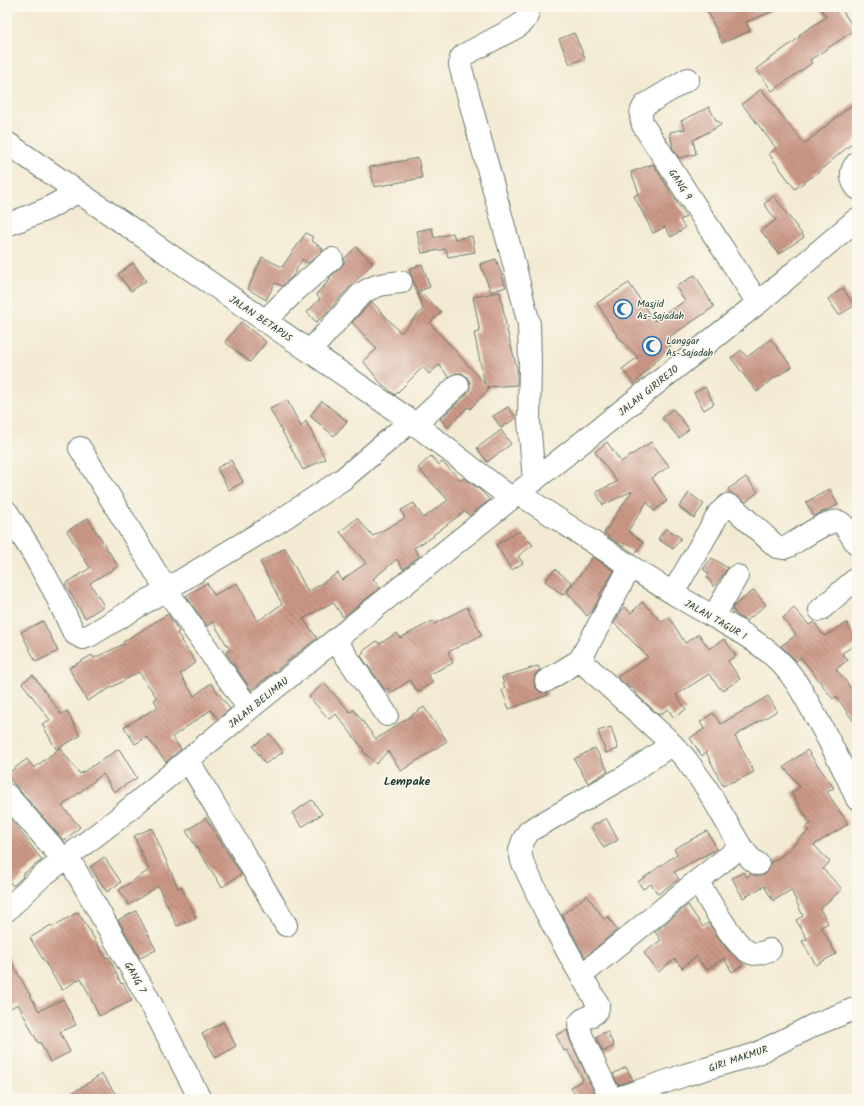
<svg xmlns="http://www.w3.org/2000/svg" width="864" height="1106" viewBox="0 0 864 1106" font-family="Kalam,sans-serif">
<defs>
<pattern id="building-back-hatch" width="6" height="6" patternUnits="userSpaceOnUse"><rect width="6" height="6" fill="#cc9887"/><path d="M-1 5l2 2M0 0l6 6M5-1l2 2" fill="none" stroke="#a57d6f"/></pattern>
</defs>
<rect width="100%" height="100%" fill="#fbf7ec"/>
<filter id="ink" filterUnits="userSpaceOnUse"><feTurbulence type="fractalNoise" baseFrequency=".025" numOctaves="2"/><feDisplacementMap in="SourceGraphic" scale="8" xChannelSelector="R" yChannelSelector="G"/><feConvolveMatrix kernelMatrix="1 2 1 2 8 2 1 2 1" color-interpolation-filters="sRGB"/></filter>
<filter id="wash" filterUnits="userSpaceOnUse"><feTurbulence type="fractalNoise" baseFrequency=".012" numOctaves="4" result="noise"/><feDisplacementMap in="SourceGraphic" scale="16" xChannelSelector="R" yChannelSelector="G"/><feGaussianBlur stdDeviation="0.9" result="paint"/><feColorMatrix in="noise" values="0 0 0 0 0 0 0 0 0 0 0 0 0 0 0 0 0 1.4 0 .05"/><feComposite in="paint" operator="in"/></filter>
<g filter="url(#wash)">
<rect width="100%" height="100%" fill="#f3ead3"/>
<g id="blocks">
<path fill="url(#building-back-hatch)" d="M706,7H781V8L746,22L750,31L722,43Z
M820,7H840L855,30L810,60L812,63L772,91L756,69L800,37L799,35L826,17Z
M574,33L585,58L570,64L559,39Z
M761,89L804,144L857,101V139L817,173L795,189L769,154L776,148L742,104Z
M709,107L717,122H720L721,125L693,140L696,154L679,158L673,149L670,132L685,129L681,121Z
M418,158L422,178L374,187L370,167Z
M653,164L686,217L680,220L685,228L671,237L665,227L653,233L634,196L639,193L631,172Z
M774,196L804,237L779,254L761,231L776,220L764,204Z
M432,228L434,238L453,233L455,239L472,236L475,252L448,257L446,249L422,253L417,231Z
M306,233L313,237L311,240L323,249L321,252L308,263L302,259L293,276L282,286L275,283L266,300L248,289L262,257L282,267Z
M356,247L373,263L342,295L322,318H321L316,322L307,312L320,299L316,294L331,279L329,278L340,268L344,263V259Z
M496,259L506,287L491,292L480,264Z
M133,263L146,281L131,291L118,274Z
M422,264L430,287L419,291L441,312L430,323L485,384L475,338L474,333L480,332L473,297L500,292L507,330L517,369V385L487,387L489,389L470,409L468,407L448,427L440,419L467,394L470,388V382L467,377L462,373H456L449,377L439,365L429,374L423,367L395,395L379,381L363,361L377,349L352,322L372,302L401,333L423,309L409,269Z
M695,275L714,307L668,338L673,343L634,384L622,369L638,357L618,337L597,303L629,283L654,321L685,301L676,287Z
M843,288L854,306L839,315L828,299Z
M241,322L266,342L250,362L225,342Z
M771,339L792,367L771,380L757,392L731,358L741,350L747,357Z
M705,387L714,404L704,410L694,393Z
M287,400L301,427L306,421L325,459L303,470L270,409Z
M322,401L347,421L334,436L310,416Z
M508,407L516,418L501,428L493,416Z
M673,409L689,429L679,438L662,418Z
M501,430L511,444L487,462L477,448Z
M607,442L621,462L651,442L669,466L652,478L667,501L654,511L647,502L628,531L643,542L635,554L608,537L609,536L604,533L632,491L603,505L596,492L617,482L595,452Z
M431,456L439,465L442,462L461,480L464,478L480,490L490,500L470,516L465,511L433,535L434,536L414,548L419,556L403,569L397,559L373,579L380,588L343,617L333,602L303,619L317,638L251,690L226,653L230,650L213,622L207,626L186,596L207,583L214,595L237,583L258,621L282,604L260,562L285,548L308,592L338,573L342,580L366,563L340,532L357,518L373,536L405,518L401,510L414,503L423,518L448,500L418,468Z
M231,460L243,482L229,490L217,468Z
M746,477L758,492L746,502L732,494L728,489Z
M830,489L838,505L814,516L806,502Z
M689,493L704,504L694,518L679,507Z
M88,518L118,566L90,583L104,606L85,618L65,584L90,568L67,531Z
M666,528L681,538L673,549L658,539Z
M519,531L533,545L518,556L523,563L512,570L496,545Z
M593,557L614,571L605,586L599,595L600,597L592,611L587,616L567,592Z
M712,558L728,568L714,587L707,577L709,574L703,569Z
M555,569L572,583L563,595L545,581Z
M754,590L766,605L746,621L738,616L732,609L734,606Z
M642,602L662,622L669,617L685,643L699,634L709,649L724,639L736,656L728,661L740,679L722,691L709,674L676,695L686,709L674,718L668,709L659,715L637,695L632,687L629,688L617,677L648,657L614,623L624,607L631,613Z
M467,607L482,635L448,652L453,663L428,675L433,682L418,692L410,680L391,693L388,688L385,690L361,656L364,653L363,651L377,641L379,644L397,633L400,638L433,621L434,624Z
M794,608L809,625L814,622L824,636L847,623L857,640V644L842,653L848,660L836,669L857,695V726L836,696L833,699L801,657L796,661L781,646L796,635L783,618Z
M168,614L179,632L177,633L182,640L181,641L196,662L180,674L194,696L211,683L230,709L218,719L211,710L172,737L181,749L166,762L147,737L135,744L124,727L158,707L154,700L157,698L139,672L87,701L69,668L92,655L94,658L124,644L123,642Z
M43,621L58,651L36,662L21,632Z
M538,666L540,670L535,675L534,681L535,687L540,692L547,693L548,695L509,709L502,690L505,688L502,677Z
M33,675L61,714L67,711L80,736L56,749L42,724L50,720L22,683Z
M324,683L350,712L354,710L376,739L424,707L447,741L401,771L388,751L376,764L363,751L364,750L336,714L329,719L309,697Z
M768,696L777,711L735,736L754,772L734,782L733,781L723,786L706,752L702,756L690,738L704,729L700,722L713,713L721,724Z
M611,727L618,749L606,753L598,731Z
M270,734L283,752L265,764L253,746Z
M60,748L80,774L119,749L137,778L114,792L103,774L62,806L80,827L64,841L7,776V774L27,759L34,768Z
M595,748L608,771L588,783L574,759Z
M807,750L834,788L827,792L848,824L814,845L830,862L823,869L842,889L820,909L828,923L821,927L836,954L816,965L802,941L807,939L796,920L803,916L791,890L773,901L764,886L743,898L732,878L744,872L747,877L751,874L757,876L764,875L768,871L770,863L783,855L809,830L806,827L811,824L791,793L800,787L784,767Z
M312,800L322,814L302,827L292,813Z
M7,814L42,860L22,875L23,877L13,886L7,878Z
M206,818L241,874L222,887L186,831Z
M606,818L618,840L604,848L591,827Z
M152,828L178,888L181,886L196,918L177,926L158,886L129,905L119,890L149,870L134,836Z
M707,831L717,849L674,872L679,879L658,894L651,884L643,889L638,882L677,854L674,849Z
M104,857L121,882L107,892L90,867Z
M587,895L604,919L608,916L617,930L585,957L562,915Z
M688,905L703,927L708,923L727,949L741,962L743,965L732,972L724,958L706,970L696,956L682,968L675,959L658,972L644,953L661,940L655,932Z
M136,911L156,950L140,958L118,920Z
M78,912L106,958L109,957L121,984L123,983L132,1001L99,1016L81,978L62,990L30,938L51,925L52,927Z
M7,954L39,1011L63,999L76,1025L60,1032L70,1052L50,1062L40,1042L38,1043L18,1004L7,1010Z
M223,1022L236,1046L216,1058L202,1034Z
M567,1030L570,1040L597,1099H578L571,1087L583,1080L567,1050L564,1051L556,1035Z
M607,1031L614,1046L603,1052L596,1037Z
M626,1067L633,1080L618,1085L613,1074Z
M102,1074L119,1099H63Z"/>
</g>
</g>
<g filter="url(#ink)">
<use href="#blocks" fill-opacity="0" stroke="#697a6c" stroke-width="1"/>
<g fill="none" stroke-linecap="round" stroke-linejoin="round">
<defs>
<path id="minor" d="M529,7C527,18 526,21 517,27L464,55L461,58L460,65L512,256L529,324L530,364L529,421L534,481
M688,79L645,105C640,112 640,116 643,125L758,303
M7,143L411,421L511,498
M857,163C849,171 851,180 857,188
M7,225L47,209L77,192
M265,321L296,290L332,259
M310,351L360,295C374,284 384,284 401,282
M416,424L458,385
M80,448L166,589L249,709
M518,493C572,528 626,565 681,598C715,619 753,635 782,664C796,679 805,697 815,715C830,742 845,770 857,799
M7,512L34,555L54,591L73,631L75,634L83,638L89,636L278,522L343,479L411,421
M673,593L719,513L728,505L735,509L777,547L783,548L789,546C799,540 829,518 839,522C845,524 853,539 857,544
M820,610L857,578
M712,616L719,607L737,576
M335,640L387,715
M580,660L668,740L685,758L706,787L741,847L697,881L582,975
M546,681L580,660L630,567
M188,760L286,925
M7,795L64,860
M741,847L751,859L758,864
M68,857L148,998L200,1099
M697,881C707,896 735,948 751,953C757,955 764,952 770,950
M7,910L41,877L116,820L249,709L518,493L758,303L857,219
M611,1099L581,1035C581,1032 579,1028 579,1025C581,1016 600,1017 598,1004L575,965L546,912L522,861L520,850L523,841L529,831L626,776L672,744
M616,1099L685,1075L756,1054L814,1025L857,1008"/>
</defs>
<use href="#minor" stroke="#697a6c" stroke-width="24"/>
<use href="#minor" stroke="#fff" stroke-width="22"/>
</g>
</g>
<defs>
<symbol id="mosque-ring" viewBox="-11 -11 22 22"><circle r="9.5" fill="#fbf7ec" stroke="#1f6fb2" stroke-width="1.5"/><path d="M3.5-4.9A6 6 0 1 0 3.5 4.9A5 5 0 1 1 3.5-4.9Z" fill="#1f6fb2"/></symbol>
</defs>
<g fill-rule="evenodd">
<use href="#mosque-ring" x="612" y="298" width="22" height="22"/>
<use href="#mosque-ring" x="641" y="335" width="22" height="22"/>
</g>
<g text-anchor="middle" stroke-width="3" stroke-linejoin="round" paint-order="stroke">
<g font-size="10" fill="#1f3d34" stroke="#fbf7ec">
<text transform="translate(681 184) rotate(57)" y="4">GANG 9</text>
<text transform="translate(261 318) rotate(34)" y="4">JALAN BETAPUS</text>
<text transform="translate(648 390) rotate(-39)" y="4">JALAN GIRIREJO</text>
<text transform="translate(716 619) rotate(30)" y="4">JALAN TAGUR 1</text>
<text transform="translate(258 702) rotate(-39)" y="4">JALAN BELIMAU</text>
<text transform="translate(136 977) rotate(61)" y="4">GANG 7</text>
<text transform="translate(738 1058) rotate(-19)" y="4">GIRI MAKMUR</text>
</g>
<g font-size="10" fill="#1f3d34" stroke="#fbf7ec" text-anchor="start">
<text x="637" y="307">Masjid<tspan x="637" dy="12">As-Sajadah</tspan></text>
<text x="666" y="344">Langgar<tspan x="666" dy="12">As-Sajadah</tspan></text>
</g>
<g font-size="12" font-weight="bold" fill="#1f3d34" stroke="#fbf7ec">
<text x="407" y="785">Lempake</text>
</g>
</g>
<rect width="864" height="1106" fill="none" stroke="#fbf7ec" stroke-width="24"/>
</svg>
